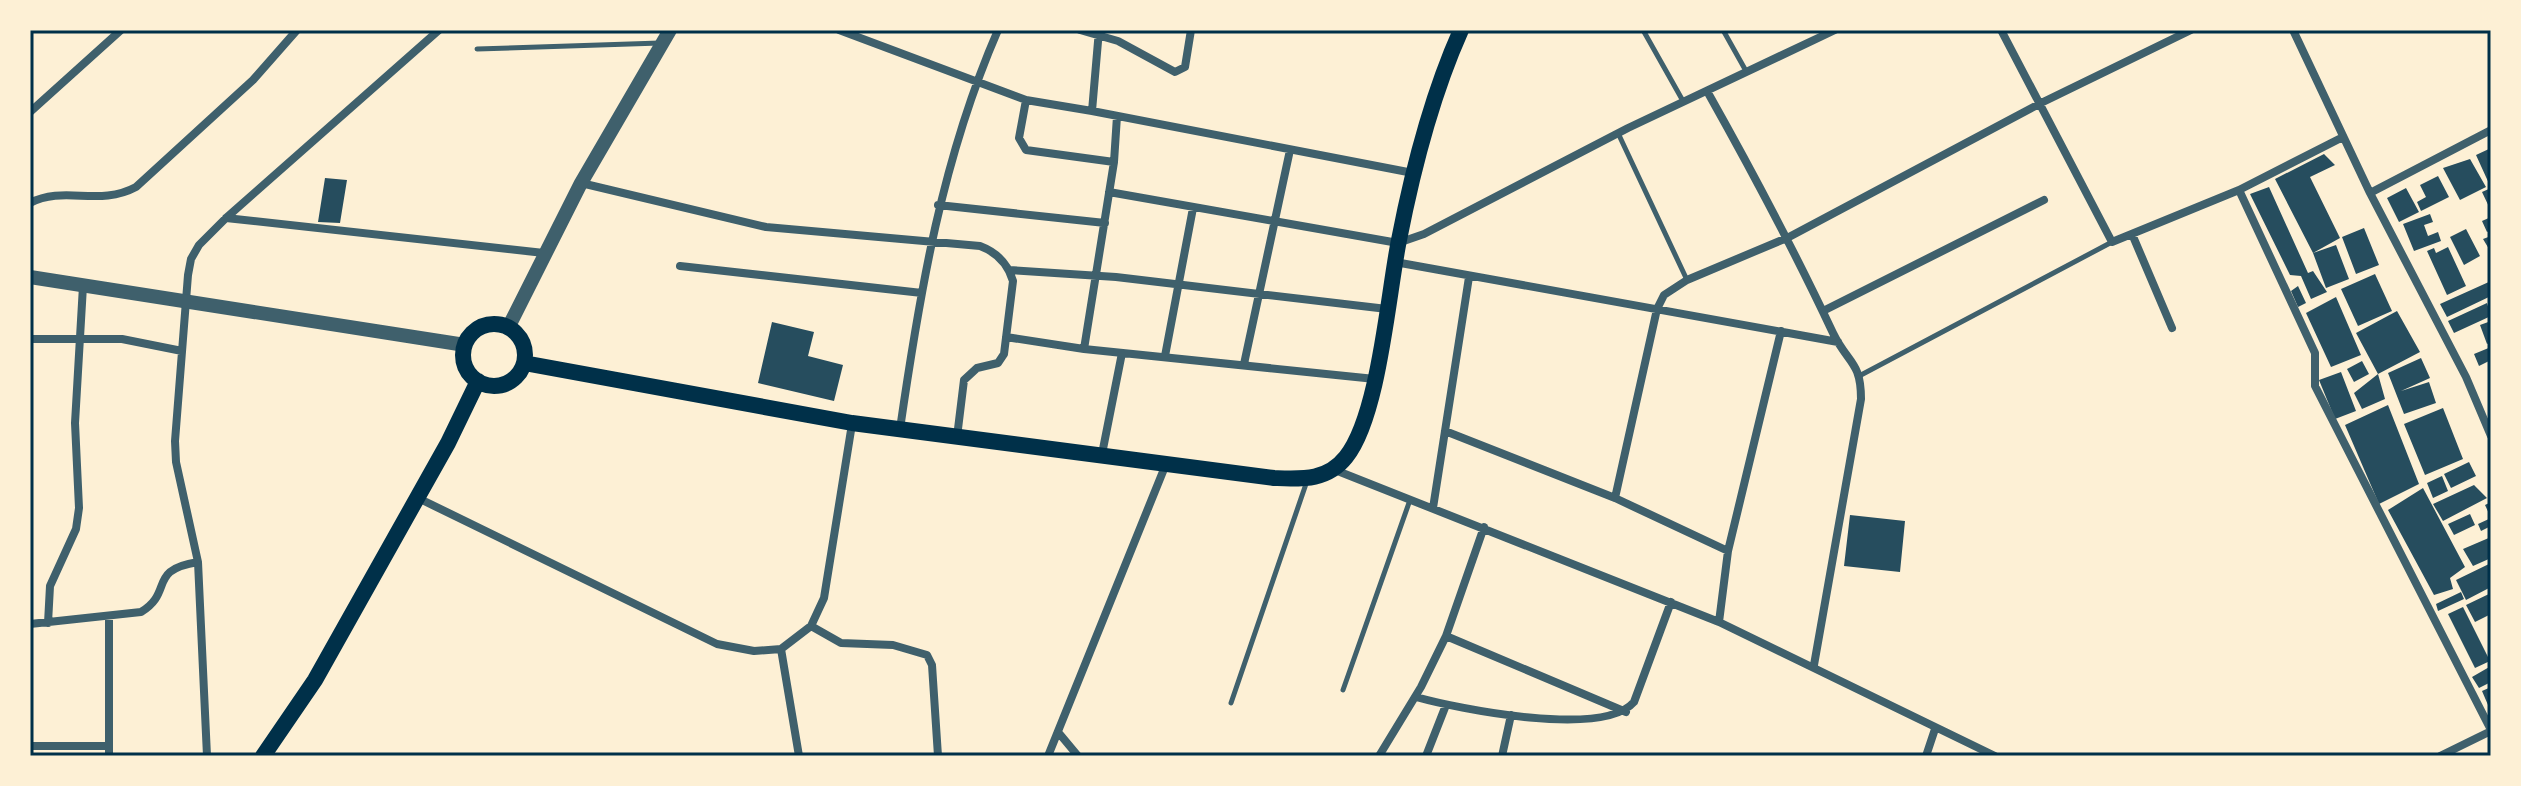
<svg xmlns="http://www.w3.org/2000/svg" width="2521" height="786" viewBox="0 0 2521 786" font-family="'Roboto Condensed',sans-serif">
<rect width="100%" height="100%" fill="#fdf0d5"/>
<path fill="#264d5e" d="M2491,148V188L2476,155Z
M2324,154L2335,165L2310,177L2340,238L2313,253L2275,179Z
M2470,159L2486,187L2460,200L2443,168Z
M2438,176L2449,197L2421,211L2417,202L2426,197L2420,185Z
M325,178L347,180L340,223L318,222Z
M2269,187L2308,273L2313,271L2327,292L2311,299L2301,276L2290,275L2250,194Z
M2406,188L2419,212L2399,222L2387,198Z
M2491,188V211L2482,192Z
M2430,214L2433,222L2424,225L2428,236L2438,232L2441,241L2414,251L2403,224Z
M2491,217V230L2487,232L2482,221Z
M2364,228L2379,265L2356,274L2342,237Z
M2466,229L2480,256L2464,265L2450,237Z
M2491,236V248L2489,249L2483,239Z
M2336,245L2349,279L2326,288L2313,253Z
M2448,247L2466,286L2447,295L2427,251L2434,248L2436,253Z
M2375,274L2392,311L2358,326L2341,289Z
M2491,281V296L2447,317L2440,304Z
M2298,286L2306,303L2298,307L2291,291Z
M2336,297L2361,355L2331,367L2306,313Z
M2487,303L2491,316L2454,333L2448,321Z
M2397,311L2420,352L2378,374L2385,399L2362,409L2354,393L2378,374L2356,333Z
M2491,321V342L2487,344L2480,325Z
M772,322L814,332L808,356L843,365L834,401L758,383Z
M2491,347V360L2479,366L2474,354Z
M2421,358L2430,378L2401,391L2429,382L2436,403L2404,414L2388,373Z
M2362,361L2369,374L2354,382L2347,369Z
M2341,372L2356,411L2335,419L2319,380Z
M2388,405L2419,484L2379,504L2345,425Z
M2443,408L2463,459L2425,475L2404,424Z
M2469,462L2476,476L2451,488L2444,474Z
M2442,476L2448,491L2433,498L2427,483Z
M2474,485L2487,498L2443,521L2433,504Z
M2423,488L2465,567L2450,578L2453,589L2434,595L2388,510Z
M2491,502V526L2481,531L2478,524L2491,518L2485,505Z
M2470,514L2475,525L2454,535L2448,524Z
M1850,515L1905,521L1900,572L1844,566Z
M2491,537V558L2473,566L2463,549Z
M2491,563V587L2466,600L2456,580Z
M2461,592L2464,599L2438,611L2436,604Z
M2491,593V614L2475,622L2466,605Z
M2463,607L2490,661L2475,668L2448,614Z
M2491,666V682L2479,688L2472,677Z
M2491,687V712L2482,691Z"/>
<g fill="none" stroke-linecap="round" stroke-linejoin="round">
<path stroke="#3f606c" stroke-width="5" d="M1643,30L1683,101
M1723,30L1746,71
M477,49L660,43
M1618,133L1687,280
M1861,375L2112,242
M1343,690L1410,500
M1231,703L1307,481"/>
<path stroke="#3f606c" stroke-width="8" d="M839,30L1026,100L1092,111
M1080,30L1118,41L1175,72L1185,67L1191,30
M1099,30L1092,111L1413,173
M2001,30L2112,242L2239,190L2343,137
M2293,30L2370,193L2466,377L2491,436
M1707,91C1752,171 1794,250 1833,333C1848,364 1861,361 1861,399L1814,665
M1026,100L1019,138L1026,150L1114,162
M30,112L121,30
M581,183L766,227L980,246C996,252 1008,264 1013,281L1004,354L998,363L977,368L964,380L957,437
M2239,190L2315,353V386L2491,730
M1109,192L1398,243L1424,234L1628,128L1835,30
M2370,193L2491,130
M30,203C64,185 99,207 136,187L253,80L297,30
M938,205L1105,223
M226,218L544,253
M2132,234L2172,328
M1395,262L1838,342
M680,266L922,293
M1009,270L1116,277L1387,309
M1823,311L2044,200
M1006,337L1084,349L1375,379
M30,339H122L182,351
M1084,349L1114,162L1117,116
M1165,356L1193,208
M1244,364L1290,150
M900,429C920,291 942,159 998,30
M1445,431L1615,498L1728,551
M1102,454L1122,353
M1335,470L1719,622L1995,756
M418,498L717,644L754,651L781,649L811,626L824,598L852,424
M1615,498L1657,309L1664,295L1687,280L1789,237L2041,103L2191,30
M1433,508L1469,277
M109,617V756
M1719,622L1728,551L1781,331
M48,623L50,586L76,529L79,508L75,423L83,286
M30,624L141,612C174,592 147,570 198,562
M811,626L841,643L893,645L927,655L932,665L938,756
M1446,636L1626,712
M781,649L799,756
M1416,697C1459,709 1603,738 1634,702L1671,602
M1058,732L1078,756
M30,746H109
M207,756L198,562L176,462L175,441L188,275L191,259L199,245L226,218L439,30
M1048,756L1166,464
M1379,756L1421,687L1446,636L1484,527
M1426,756L1446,705
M1502,756L1511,715
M1926,756L1935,729
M2440,756L2491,731"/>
<path stroke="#3f606c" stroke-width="14" d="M30,277L465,345
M508,328L581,183L670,30"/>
<path stroke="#003049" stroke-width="16" d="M463 355a31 31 0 1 1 62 0a31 31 0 1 1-62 0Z
M524,363L852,423L1274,478C1302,479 1327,481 1346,457C1379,416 1388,294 1399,240C1413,168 1431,97 1461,30
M263,756L315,680L448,443L478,381"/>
</g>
<rect width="2521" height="786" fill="none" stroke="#fdf0d5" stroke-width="64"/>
<rect x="32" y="32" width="2457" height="722" fill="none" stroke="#003049" stroke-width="3"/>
</svg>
